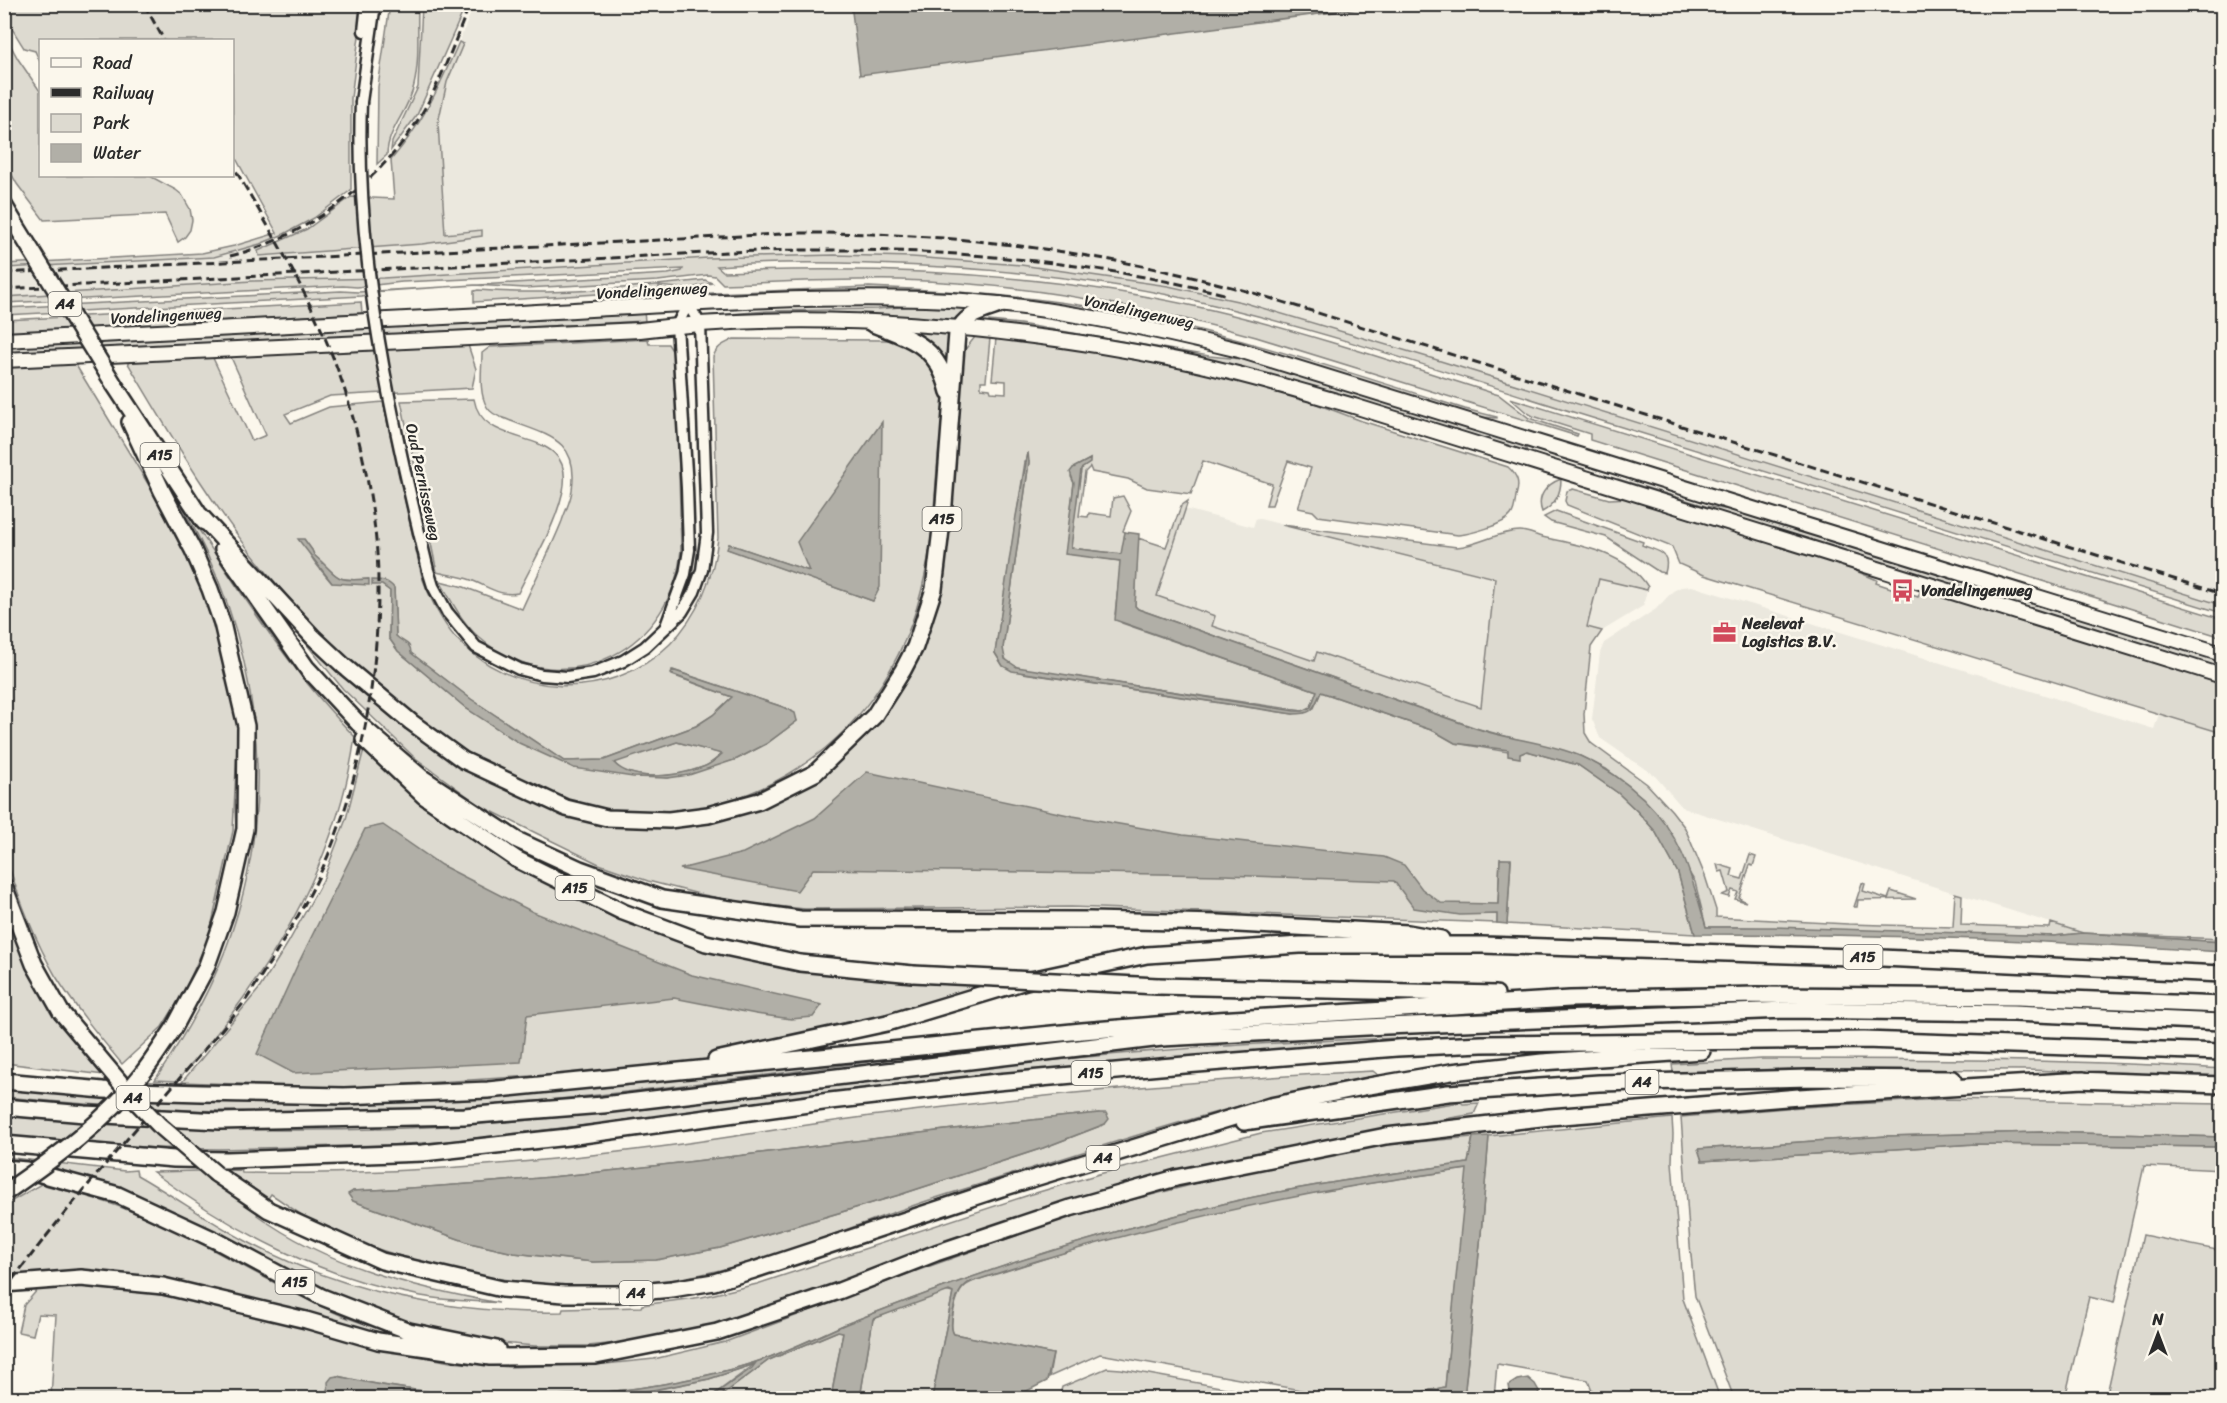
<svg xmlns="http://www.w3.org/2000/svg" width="2227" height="1403" viewBox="0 0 2227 1403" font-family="Sriracha,sans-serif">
<rect width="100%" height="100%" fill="#fbf7ec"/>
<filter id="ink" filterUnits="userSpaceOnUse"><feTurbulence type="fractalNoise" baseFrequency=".0167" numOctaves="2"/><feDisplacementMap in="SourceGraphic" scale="12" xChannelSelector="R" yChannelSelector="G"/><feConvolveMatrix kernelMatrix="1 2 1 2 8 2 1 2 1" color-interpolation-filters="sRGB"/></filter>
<g filter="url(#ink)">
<path fill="#ebe8de" d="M1386,4L2222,5V611L1340,339L1214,303L1109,283L988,268L835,261L757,263L5,300V266L190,256L261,241L262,253L443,204L438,123L447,82L463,44L459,42L474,5H851L860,74Z
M1185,509L1253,527L1256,518L1495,578L1482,708L1318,652L1314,661L1212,626L1215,617L1157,596Z
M1599,578L1647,590L1643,606L1602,631L1587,627Z
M1692,586L2154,729L2159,714L2222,733V939L2083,933L1683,808L1655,776L1600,738L1592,719L1600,653L1604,643L1656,609L1673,591L1681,587Z"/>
<path fill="#dddad0" stroke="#84827e" stroke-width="1.5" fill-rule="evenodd" d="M4,5H363L351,98V190L314,218L284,234L260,244L214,257L5,268V264L202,253L234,246L277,233L233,153L232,40H40V62L35,51L24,48C16,35 5,20 4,5Z
M390,5H418C417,30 420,60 414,85C409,111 387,129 387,155L377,164L378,87Z
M422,5H466L417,115L391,150L392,142L418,87Z
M5,35L18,59L40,91V176H150L176,190L182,195L190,209L192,220L190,230L185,237L178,242L165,214L44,220L17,184L5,162Z
M459,42L463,44L447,82L438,123L445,234L482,230V236L422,244L259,256L258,251L307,229L351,197L394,199L391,160C425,120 438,89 459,42Z
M835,255L912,257L1021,265L1168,286L1242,302L1434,359L2222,605V613C2006,546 1790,478 1573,412C1454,375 1335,334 1214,305C1103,278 987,267 873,264C822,262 769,262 717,266L724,272C887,265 1052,273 1212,310C1309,333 1404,365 1499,395L1529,418L1578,434L1577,436L1256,337C1140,305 1021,283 901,280C842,279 783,282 723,284L715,276L708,275L658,281L525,288L474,285L385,291L362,296L5,315V308L341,291L358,292L668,274L682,271L683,269L402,282L357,287L343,286L5,303V297L252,281L383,278L708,258Z
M705,280L712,283L687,289L659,286V290L474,302V291L478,290C553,296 629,288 705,280Z
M869,287C944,290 1018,295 1092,307C1219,329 1342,370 1465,409L1497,417V418L1477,417C1329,371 1181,318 1026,301C914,288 803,292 691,298L690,294Z
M361,302L362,313L5,333V320Z
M923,305L965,307L967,310L954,321L704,316L767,311L877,309Z
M644,312L645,321L5,354V345Z
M989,321L1020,324L1209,356L1252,360L1519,443L1526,449L1527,454L1344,396L989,325Z
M914,331L950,334L948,367C940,351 929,344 914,335Z
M975,337L990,338L986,381H981V388L990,389L991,392L1006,393V381L992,380L996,338L1055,345L1168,365L1230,378L1295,396L1362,421L1508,467C1518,476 1520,483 1516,496C1515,502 1515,510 1511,515C1504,525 1470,534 1458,535L1318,516L1313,511L1298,508L1311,468L1288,461L1272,505H1266L1272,484L1203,461L1191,494L1147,488L1128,479L1092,472L1090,467L1085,472L1079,516L1088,517L1089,513L1111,516L1113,498L1123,496L1131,511L1123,531L1125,532L1122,554L1070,548L1081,469L1089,463L1090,459L1073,468L1071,477L1074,483L1066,553L1121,561L1115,614L1122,623L1317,691L1311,707L1303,711L1024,669C1012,666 1002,661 1003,648L1029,462H1025L995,653L1003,666L1023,673L1293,714L1314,708L1321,692L1434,731L1455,743L1520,754L1527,751L1578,765L1618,793L1637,811L1655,831L1678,873L1695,934L1507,924L1511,860L1500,859L1497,923L1071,907L805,909L739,902L699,894L648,881L599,864L481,806L414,757L343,689L273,603L496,783L649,827L699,824L728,818L793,793L835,763L868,732L922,647L936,605L963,352Z
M648,339L649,344H668L676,357L681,548C675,647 568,705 486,643C464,627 453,604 440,581L464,587L522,609C535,580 550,551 562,521C565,511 571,501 572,490C580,437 544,435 506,419C499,417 491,414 487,407C478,392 482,369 482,353L490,347Z
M734,339L888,340C894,342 901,342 907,345C944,361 951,411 939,445C935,488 934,533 925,575C907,664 856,739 776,781C712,815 632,822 563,798C455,762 353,672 279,587C219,518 171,436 126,360L212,356L252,441L266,435L230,355L389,345H468L476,369L472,388L330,396L285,414L291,423L329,407L383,402L422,577C430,598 439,618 454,636C510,699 610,703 670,644C698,616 714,576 718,538L713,357C717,346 724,344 734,339ZM304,539L312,550L314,555C340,577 331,582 369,579L332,583C321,570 308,557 304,539ZM729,544L809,571L873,601L728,549ZM382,585L394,588L396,636L411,653L471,699L564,761L604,760L696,726L713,715L732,697L672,675L673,670L783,707L792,711L797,721L766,744L737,759L668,778L574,768L467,709L398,651L389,638L390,591Z
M74,362L153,492L179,538L199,581L228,672L238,726L233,831L209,936L184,992L162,1027L122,1064C98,1035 75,1007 55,975C33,937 18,896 5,854L4,366Z
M1510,398L2222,619V637L1590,440V434L1533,416L1526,412Z
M474,399C483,454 577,422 563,491C555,527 534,560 518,593C500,597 487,586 471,580C460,576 448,575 437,572L401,401Z
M1561,479C1561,494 1555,505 1542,512C1536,496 1547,484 1561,479Z
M1618,479L1706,506L1742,512L2222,662V670L1617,481Z
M1573,489L1609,499L1630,498L1842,565L1877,580L1876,583L1918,597L1920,592L1946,596L2222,683V733L1704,575L1679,564L1672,547L1567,505L1565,501L1567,491Z
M1188,501L1157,596L1215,616L1212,626L1314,661L1317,652L1481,707L1495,578L1282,525L1457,547C1479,545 1499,531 1520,531C1527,531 1535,535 1542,537C1577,544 1627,553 1648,587L1647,590L1599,579L1587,627L1602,631L1591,647L1584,714L1585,733L1591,743L1647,784L1672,811L1685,828L1705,876L1716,910V917L1848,924L1953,927L1955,893L1962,895L1961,925L2050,928L2051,923L2083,933L2222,939V942L2083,933L2054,936L1736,927H1706L1695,882L1643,798L1606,769L1580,756L1479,729L1138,609L1135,606L1138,538L1166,547L1181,506Z
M183,506C237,586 287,668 355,737C337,868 263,984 177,1081L155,1080C186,1034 215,984 232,931C280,790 257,634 182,507Z
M1556,511L1643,542L1642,545C1659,552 1671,551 1665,573L1659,572L1606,537L1551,522L1544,517Z
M677,742L723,754C717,758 710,765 703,767C682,776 646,780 624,771C620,770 617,765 613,762Z
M365,745L513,865L704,948L1005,980L886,1019L673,1067L343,1088L182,1082L259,989L288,943L323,880L346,819Z
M1750,855L1756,857L1753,866L1750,865L1739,898L1746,902L1735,899L1738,892L1732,890L1729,897L1722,895L1729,892L1723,871L1719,872L1717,864L1733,869L1731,876L1742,879Z
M1862,883L1865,884L1863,891L1888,899L1891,891L1916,899L1858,900L1857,907H1854Z
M4,907L105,1075L5,1063Z
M1587,1004V1008C1409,1014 1231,1023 1053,1041C855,1060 658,1094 459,1107C307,1117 155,1112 5,1097L4,1086C199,1106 391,1104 586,1089C692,1081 797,1063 903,1053C993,1044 1083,1034 1173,1027C1310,1016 1449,1012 1587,1004Z
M1396,1038L1337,1048L685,1114L440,1142L389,1145L218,1149L156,1148L52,1141L5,1135V1116C152,1128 299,1135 446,1126C621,1116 795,1088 969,1069C1111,1053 1254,1042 1396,1038Z
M1762,1059C1916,1059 2069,1059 2222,1069V1077L2027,1070L1788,1069L1673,1072L1672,1064Z
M1373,1071L1378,1075C1338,1084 1298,1091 1259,1101C1152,1128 1047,1164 942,1196C866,1220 793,1253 716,1271C620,1294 524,1289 429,1264C390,1254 351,1242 315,1223C300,1215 285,1203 271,1194L257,1215C326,1266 416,1288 499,1303C473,1301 447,1301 421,1296C320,1277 235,1233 153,1172L241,1170L242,1173C373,1175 504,1166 635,1150C722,1140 808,1123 895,1113C1053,1093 1213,1079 1373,1071ZM1099,1113L1105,1124L1043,1148L899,1195L720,1248L656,1260L593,1262L514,1253L470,1243L353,1201V1191C603,1181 850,1137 1099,1113Z
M1941,1099L2222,1104V1137L2042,1132L1887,1136L1699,1149L1702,1161L1975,1144L2222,1147V1170L2144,1166L2114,1303L2089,1297L2065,1398H1734L1695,1296L1690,1245L1681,1117L1786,1108Z
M1461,1102L1463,1104L1479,1103L1474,1114L1333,1138L1186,1170L1030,1213L827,1286L706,1327L648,1340L588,1346H535L479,1341L419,1329L358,1308L159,1210L5,1165V1157L125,1171L136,1170L137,1175C174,1196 208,1221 246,1241C344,1293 451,1314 562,1312L563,1309L641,1307L642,1305L702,1297L757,1284L1029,1195L1099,1174L1261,1133Z
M1672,1118L1673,1134L1672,1162L1683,1299L1720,1398H1595L1588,1380L1497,1364L1494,1398H1464L1481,1234L1489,1136Z
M1473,1137L1468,1163C1389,1174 1309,1184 1231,1202C1159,1219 1087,1239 1017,1262C959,1281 902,1302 846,1324C821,1335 796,1347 770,1357C742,1368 710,1375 680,1381C566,1403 450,1402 337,1376L327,1389L329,1398H51L56,1315L38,1314L33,1335L18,1332L24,1305L39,1288L90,1287L143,1292L213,1304L395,1351L450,1362L510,1367L605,1364L654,1359L725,1342L916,1271L1083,1212L1275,1164L1362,1147Z
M1468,1169L1445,1387L1422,1392L1416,1398H1345L1100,1354L1049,1377L1053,1354L954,1334C948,1326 956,1295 963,1288C969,1281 981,1279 990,1276C1034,1262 1079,1247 1124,1235C1237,1204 1352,1184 1468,1169Z
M41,1184C70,1192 100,1199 128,1210C201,1238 266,1283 338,1314C367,1326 398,1335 429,1344L372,1333L245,1300L5,1278V1205Z
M2143,1235L2222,1251V1398H2106Z
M944,1291L953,1293L932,1398H860L873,1319Z
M838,1331L843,1332L831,1398H718L769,1360Z
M755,1364L709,1398H557L645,1392L709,1379Z
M1107,1368L1121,1369L1281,1398H1059L1062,1387Z"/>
<path fill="#b1afa7" stroke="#7b7a75" stroke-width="1.5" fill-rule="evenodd" d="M851,4H1386V5L860,75Z
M882,422L880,587L873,601L727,549L729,544L809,571L797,542Z
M1028,452L1029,462L1003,648L1005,659L1017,667L1294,711H1303L1311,707L1317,691L1115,620L1120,561L1065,554L1074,483L1070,472L1073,468L1090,459V463L1081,469L1071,548L1121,554L1125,532L1139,534L1135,606L1138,609C1250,649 1363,688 1475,728C1510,740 1547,742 1580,756C1603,766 1626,782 1644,799C1683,837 1692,878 1706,927H1775L2054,936L2083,933L2222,942V952C2047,940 1871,934 1695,934L1678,873L1655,831L1637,811L1618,793L1578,765L1527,751L1520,754V758L1508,756V750L1455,743L1434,731L1321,692C1313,709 1314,714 1293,714L1012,671L1003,666L995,653L1016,516Z
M298,539H304L312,550L314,555C340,577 331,582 369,579V585L332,583Z
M372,580C381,580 388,580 394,588L396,636C403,643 411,642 411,653L471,699L564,761L604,760L696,726L713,715L732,697L671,674L672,670L783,707L795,713L797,721L766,744L737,759L689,775L668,778L633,777L574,768L519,743L467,709L398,651L389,638L390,591L382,585H372ZM677,742L722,754C716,759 710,765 703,767C678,776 633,783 614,763Z
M867,772L1073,816L1183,835L1384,857L1404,865L1422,889L1441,903L1498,904L1500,859H1511L1507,924L1497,923V914L1460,915L1414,908L1394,881L1224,875L813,869L797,891L680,869L743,853L815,818Z
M383,825L441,865L533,912L692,975L822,1005L813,1017L791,1019L756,1014L674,998L527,1015L521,1062L293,1073L257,1054L297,966L365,829Z
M1099,1113H1106L1109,1119L1105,1124L1043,1148L899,1195L720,1248L656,1260L593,1262L514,1253L470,1243L353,1201L348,1194L353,1191C603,1181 850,1137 1099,1113Z
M2042,1132L2222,1137V1147L1975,1144L1702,1161L1698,1149L1887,1136Z
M1489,1136L1481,1234L1464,1398H1416L1422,1392L1445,1387L1467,1169C1298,1191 1130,1228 968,1283C967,1284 961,1289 961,1290C955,1298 948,1326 954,1334L1053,1354L1047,1381L1013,1398H932L953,1293L949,1291L873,1319L860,1398H831L843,1332L838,1331L769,1360L718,1398H709L752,1368L755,1364L709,1379L627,1395L557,1398H329L328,1382L332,1377L337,1376C450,1402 566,1403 680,1381C710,1375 741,1368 770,1357C796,1347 821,1335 846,1324C902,1302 959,1281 1016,1262C1087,1239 1159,1219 1231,1202C1309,1184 1389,1174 1468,1163L1473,1137Z
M1528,1378L1535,1384L1539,1391L1537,1398H1511L1509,1385L1517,1380Z"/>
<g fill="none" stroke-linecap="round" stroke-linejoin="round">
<defs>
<path id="minor" d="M364,31L367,4
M361,102L375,4
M447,612L476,647L519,669L542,675L567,677L593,673L623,661L645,647L682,612L694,592L702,570L707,533L700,324L688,304
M666,626L685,574L689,550L687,488L677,325L688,304"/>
<path id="major" d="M4,340C177,331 349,322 521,313C655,306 791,295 926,299C1032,302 1136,325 1239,350L2222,654
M4,360L640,330C814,308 1012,326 1183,361C1241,373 1297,390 1354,406L2222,676"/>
<path id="highway" d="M4,205L14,222
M871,323C912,340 937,344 949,392
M115,386L204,522
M130,422L162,491L193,550L210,589L222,623L246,726L245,829L226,912L206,968L174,1028
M200,515L313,637L344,666L411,722L463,760L566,808L607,818L669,820L708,815L759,801L815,773L874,716L903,670L915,647L934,589L944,504L957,333C965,314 983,311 1000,305
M223,549L311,674
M306,667L358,723L421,777L517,840L580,869L662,899L800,919L1090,920L1219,923L1408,933L1441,939
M364,739L424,796L516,859L623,912L706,943L800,963L913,974
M4,886L34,964L61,1012
M1158,986L1496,994
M716,1060L887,1023L1026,981L1147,955L1300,945H1483L1882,958L2222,974
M2076,1080L2222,1085
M4,1081L103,1090L201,1093L344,1096L488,1090L1082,1031L1217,1020L1570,999L1756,995L2018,997L2222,1005
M4,1107L85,1114L220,1121L464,1116L603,1105L1162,1038L1386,1026L1786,1010L2014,1013L2222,1022
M1244,1122L1448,1093L1599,1083L1809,1078L1953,1079
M4,1144L174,1159L227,1160L423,1153L568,1137L830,1101L997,1082L1160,1067L1397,1048L1482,1044L1864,1040L2222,1052
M4,1168L26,1170L118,1195L217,1241L322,1297L409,1331L497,1349
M216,1174L269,1210L382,1261L502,1289L564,1294H617L672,1289L714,1282L754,1270L1002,1188L1270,1106L1369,1086L1451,1072L1542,1062L1702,1051
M4,1284L81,1278L163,1286L306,1320L378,1341L490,1357L596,1356L717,1332L839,1291L936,1253L1070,1208L1176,1178L1386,1136L1550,1117L1799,1097L2084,1080"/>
</defs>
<use href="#minor" stroke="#2b2b2b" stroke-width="15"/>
<use href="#major" stroke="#2b2b2b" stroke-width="18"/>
<use href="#highway" stroke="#2b2b2b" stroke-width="20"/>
<use href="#minor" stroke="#fbf7ec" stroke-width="10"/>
<use href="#major" stroke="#fbf7ec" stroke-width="14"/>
<use href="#highway" stroke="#fbf7ec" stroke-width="15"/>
<path stroke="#2b2b2b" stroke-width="3" stroke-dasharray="9 4.5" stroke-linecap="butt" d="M144,4L164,40
M230,256C304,238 380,183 419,118C441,83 454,42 470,4
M4,273L800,233C956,232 1110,252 1260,295L2222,594
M4,289C181,280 357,271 533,262C637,257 742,249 846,250C973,251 1101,264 1224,294
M4,1291C59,1217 119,1148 179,1079C201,1053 224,1028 245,1001C255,987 263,972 273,958C288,933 304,907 317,880C359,794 379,677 378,582C378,529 367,469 353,418C329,327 279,245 232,164"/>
<defs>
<path id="minor-bridge" d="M361,102C355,261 391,416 428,570L433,586L447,612"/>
<path id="highway-bridge" d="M14,222L115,386
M913,974L1158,986
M61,1012L134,1099L159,1125L216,1174
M6,1192C55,1158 105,1122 142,1074C153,1060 163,1044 174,1028"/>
</defs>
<use href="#minor-bridge" stroke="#2b2b2b" stroke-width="15" stroke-linecap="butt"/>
<use href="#highway-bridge" stroke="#2b2b2b" stroke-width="20" stroke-linecap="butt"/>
<use href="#minor-bridge" stroke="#fbf7ec" stroke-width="10"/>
<use href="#highway-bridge" stroke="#fbf7ec" stroke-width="15"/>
</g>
</g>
<defs>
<symbol id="bus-bare" viewBox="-9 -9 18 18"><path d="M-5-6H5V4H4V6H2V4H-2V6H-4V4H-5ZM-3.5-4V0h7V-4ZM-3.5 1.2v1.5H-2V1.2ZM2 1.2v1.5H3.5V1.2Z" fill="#d1495b" stroke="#fbf7ec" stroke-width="2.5" paint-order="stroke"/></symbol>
<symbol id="office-bare" viewBox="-9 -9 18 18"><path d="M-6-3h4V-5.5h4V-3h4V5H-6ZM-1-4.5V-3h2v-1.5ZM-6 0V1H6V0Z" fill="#d1495b" stroke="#fbf7ec" stroke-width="2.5" paint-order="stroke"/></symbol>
</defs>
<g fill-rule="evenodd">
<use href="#bus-bare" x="1886" y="574" width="33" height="33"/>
<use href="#office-bare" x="1708" y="616" width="33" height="33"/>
</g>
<g text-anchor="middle" stroke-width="5" stroke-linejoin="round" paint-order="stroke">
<g fill="#fbf7ec" stroke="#696865" stroke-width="1.5">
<rect x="48.5" y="292" width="33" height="24" rx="4.5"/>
<rect x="140.5" y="443" width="39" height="24" rx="4.5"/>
<rect x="922.5" y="507" width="39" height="24" rx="4.5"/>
<rect x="555.5" y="876" width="39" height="24" rx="4.5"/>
<rect x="1843.5" y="945" width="39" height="24" rx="4.5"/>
<rect x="1071.5" y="1061" width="39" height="24" rx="4.5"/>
<rect x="1625.5" y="1070" width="33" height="24" rx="4.5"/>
<rect x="116.5" y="1086" width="33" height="24" rx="4.5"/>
<rect x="1086.5" y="1146" width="33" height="24" rx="4.5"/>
<rect x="275.5" y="1270" width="39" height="24" rx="4.5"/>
<rect x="619.5" y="1281" width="33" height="24" rx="4.5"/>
</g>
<g font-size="15" font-weight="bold" fill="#2b2b2b">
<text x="65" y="309">A4</text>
<text x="160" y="460">A15</text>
<text x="942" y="524">A15</text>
<text x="575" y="893">A15</text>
<text x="1863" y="962">A15</text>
<text x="1091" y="1078">A15</text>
<text x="1642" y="1087">A4</text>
<text x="133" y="1103">A4</text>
<text x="1103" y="1163">A4</text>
<text x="295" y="1287">A15</text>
<text x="636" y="1298">A4</text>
</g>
<g font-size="16" fill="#2b2b2b" stroke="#fbf7ec">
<text transform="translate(652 290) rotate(-3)" y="6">Vondelingenweg</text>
<text transform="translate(1139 311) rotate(12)" y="6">Vondelingenweg</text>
<text transform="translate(166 315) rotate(-3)" y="6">Vondelingenweg</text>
<text transform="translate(424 482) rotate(78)" y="6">Oud Pernisseweg</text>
</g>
<g font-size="16" font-weight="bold" fill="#2b2b2b" stroke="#fbf7ec" text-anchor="start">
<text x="1921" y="596">Vondelingenweg</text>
<text x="1742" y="629">Neelevat<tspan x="1742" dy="18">Logistics B.V.</tspan></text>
</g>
</g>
<rect width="2227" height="1403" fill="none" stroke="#fbf7ec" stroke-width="24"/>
<rect x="12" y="12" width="2203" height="1379" fill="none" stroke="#2b2b2b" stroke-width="2" filter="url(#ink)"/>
<rect x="39" y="39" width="195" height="138" fill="#fbf7ec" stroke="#a8a59f" stroke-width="1.5"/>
<rect x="51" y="58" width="30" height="9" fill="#fbf7ec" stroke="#a8a59f" stroke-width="1.5"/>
<text x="93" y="69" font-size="18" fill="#2b2b2b">Road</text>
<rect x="51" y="88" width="30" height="9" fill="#2b2b2b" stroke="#a8a59f" stroke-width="1.5"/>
<text x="93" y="99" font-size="18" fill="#2b2b2b">Railway</text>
<rect x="51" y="114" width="30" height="18" fill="#dddad0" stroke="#a8a59f" stroke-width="1.5"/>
<text x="93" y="129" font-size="18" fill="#2b2b2b">Park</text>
<rect x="51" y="144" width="30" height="18" fill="#b1afa7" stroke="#a8a59f" stroke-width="1.5"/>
<text x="93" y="159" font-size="18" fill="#2b2b2b">Water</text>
<g transform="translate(2158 1334)" stroke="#fbf7ec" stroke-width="4.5" paint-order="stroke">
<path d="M0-4.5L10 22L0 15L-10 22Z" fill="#2b2b2b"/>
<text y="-9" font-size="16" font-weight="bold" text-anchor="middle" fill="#2b2b2b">N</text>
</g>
</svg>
